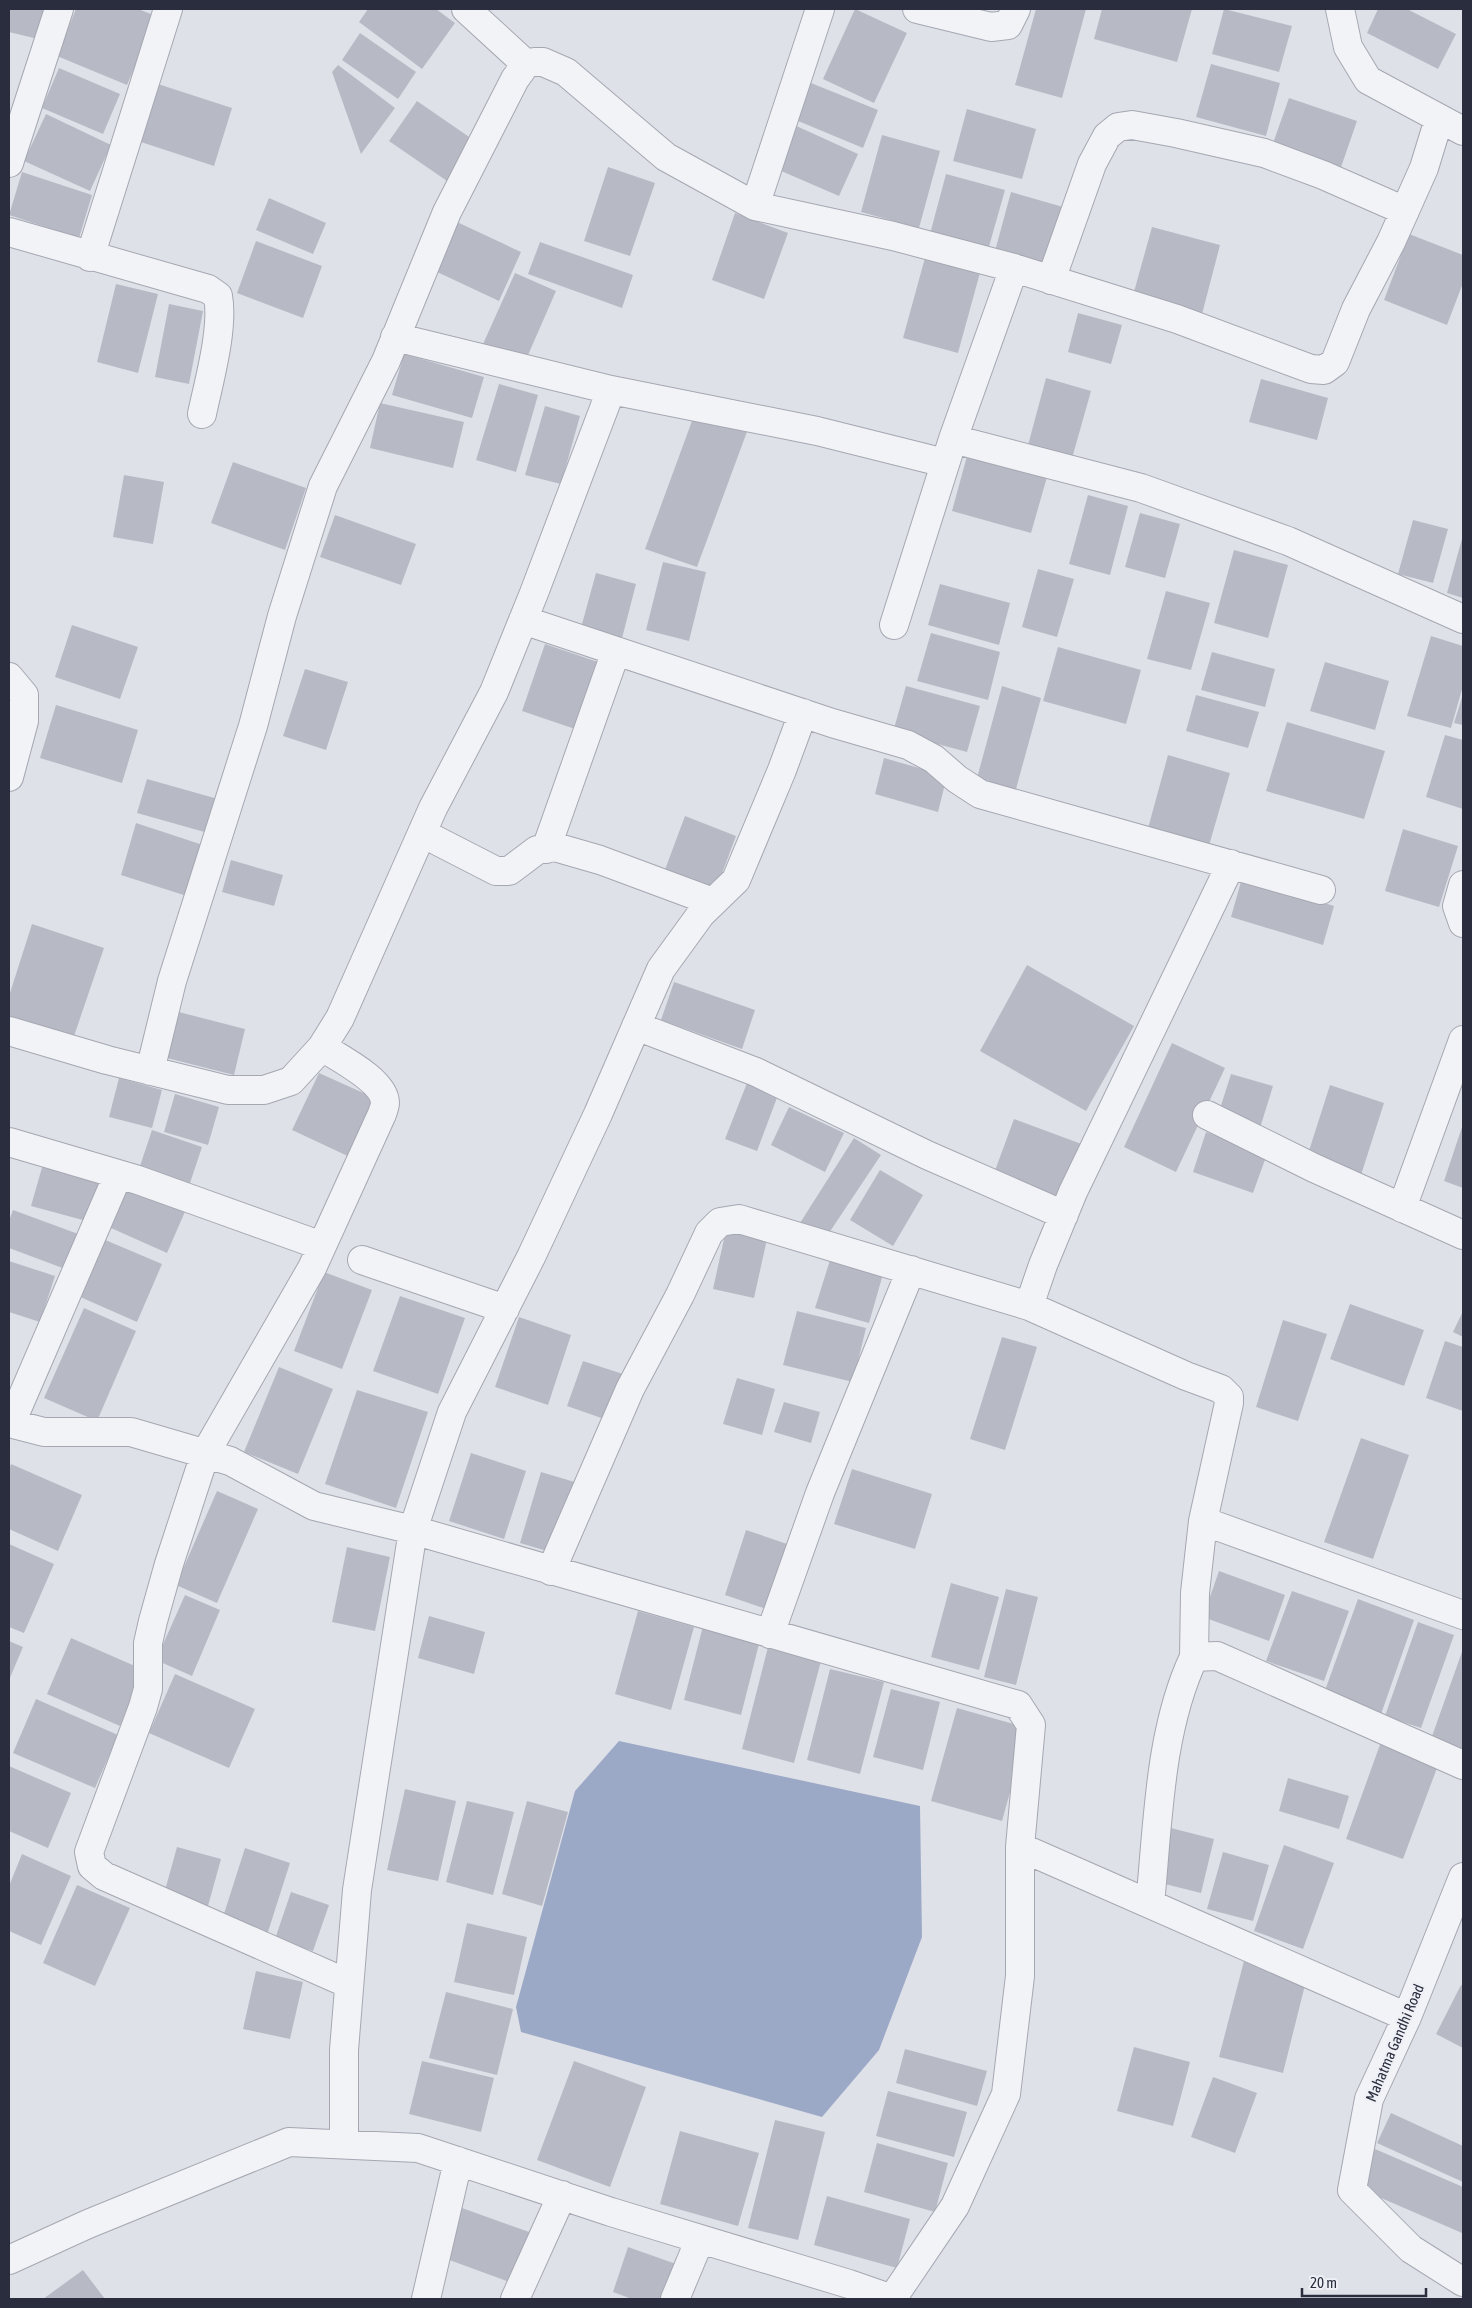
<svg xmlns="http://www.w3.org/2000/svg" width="1472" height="2308" viewBox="0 0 1472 2308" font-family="'Asap Condensed',sans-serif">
<rect width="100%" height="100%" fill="#dfe1e8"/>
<path fill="#9ca9c6" d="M619,1741L920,1806L922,1937L879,2050L822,2117L521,2032L516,2007L575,1791Z"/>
<path fill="#b7bac4" d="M9,9H46L38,39L9,32Z
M76,9H138L156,16L127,85L57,56Z
M368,9H436L455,23L422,69L359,22Z
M855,9L907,33L874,103L823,79Z
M1036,9H1086L1062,98L1015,85Z
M1102,9H1192L1177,62L1094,39Z
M1224,9L1292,26L1279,72L1212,54Z
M1378,9H1407L1456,34L1438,69L1367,33Z
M360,33L416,72L398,99L342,60Z
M1211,64L1280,83L1266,136L1196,117Z
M338,65L395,108L361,154L332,72Z
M59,68L120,94L103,134L42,108Z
M806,81L878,110L863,148L791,118Z
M158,84L232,108L214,166L138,141Z
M1289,98L1357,121L1340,170L1272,146Z
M417,101L475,141L447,181L389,141Z
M967,109L1036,129L1022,179L953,161Z
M46,114L111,145L90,191L24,161Z
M792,124L858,154L839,196L772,167Z
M882,135L940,151L919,228L861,212Z
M608,167L655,183L630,256L584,241Z
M22,172L92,195L79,238L9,215Z
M946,174L1005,190L988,250L930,234Z
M1011,192L1063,207L1047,265L995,251Z
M269,198L326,223L313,254L256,230Z
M735,213L788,233L764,299L712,280Z
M457,222L521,252L499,301L435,271Z
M1152,227L1220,245L1201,318L1132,299Z
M1409,234L1463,255V283L1447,325L1384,300Z
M256,241L322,266L303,318L237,293Z
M540,242L633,275L622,308L528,274Z
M926,254L981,269L958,353L903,338Z
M515,273L556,291L525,362L483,344Z
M116,284L158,294L138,373L97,362Z
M169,304L203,311L189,384L155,377Z
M1078,313L1122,325L1111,364L1068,352Z
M404,354L484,377L472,418L392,395Z
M1046,378L1091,391L1071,462L1027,449Z
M1261,379L1328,398L1317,440L1249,422Z
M499,384L538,395L516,472L476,460Z
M380,403L464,422L453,468L370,448Z
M545,406L580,416L561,484L525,475Z
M696,410L748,429L697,567L645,549Z
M967,456L1047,477L1031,533L952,511Z
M233,462L306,488L285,550L211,523Z
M124,475L164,482L153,544L113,537Z
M1088,495L1128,506L1110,575L1069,564Z
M1140,513L1180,524L1165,578L1125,567Z
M335,515L416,544L401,585L320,557Z
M1413,520L1448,529L1433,583L1398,574Z
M1463,535V598L1447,593Z
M1234,550L1288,565L1268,638L1214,623Z
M663,562L706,572L689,641L646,630Z
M1038,569L1074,579L1057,637L1022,627Z
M596,573L636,584L620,646L579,635Z
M940,584L1010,603L999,645L928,625Z
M1166,591L1210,603L1191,670L1147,659Z
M72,625L138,647L120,699L55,677Z
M931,633L1000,652L988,700L917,681Z
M1431,636L1463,646V686L1451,728L1407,716Z
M545,644L604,664L581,731L522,711Z
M1058,647L1141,670L1126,724L1043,701Z
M1212,652L1275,669L1265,707L1201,690Z
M1325,662L1389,681L1375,730L1310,711Z
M305,669L348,682L326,750L283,736Z
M906,686L980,706L967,752L893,732Z
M1002,686L1041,698L1016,789L977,778Z
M1463,694V725L1454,723Z
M1196,695L1259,712L1248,748L1186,731Z
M56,705L138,730L122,783L40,758Z
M1287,722L1385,751L1364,819L1266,791Z
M1445,735L1463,740V809L1426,797Z
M1168,755L1230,773L1208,849L1147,832Z
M884,758L947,776L938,812L875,794Z
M147,779L218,799L208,833L137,813Z
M685,816L736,836L714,895L663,875Z
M136,823L209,847L193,898L121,875Z
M1403,829L1458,846L1439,907L1385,891Z
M231,860L283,875L274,906L222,892Z
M1242,878L1334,906L1323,945L1231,917Z
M32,924L104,948L72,1042L9,1021V996Z
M1027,965L1134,1026L1086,1111L980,1051Z
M674,982L755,1010L742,1049L661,1020Z
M171,1010L245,1029L234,1075L159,1056Z
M1172,1043L1225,1068L1176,1172L1124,1147Z
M319,1073L379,1100L352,1158L292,1130Z
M1231,1074L1273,1086L1260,1128L1218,1115Z
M119,1078L162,1090L152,1128L109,1117Z
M747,1083L778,1095L757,1151L725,1139Z
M1330,1085L1384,1103L1361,1175L1307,1157Z
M175,1094L219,1107L208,1145L164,1132Z
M789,1107L844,1133L825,1172L771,1145Z
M1014,1119L1087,1146L1066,1203L993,1176Z
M1463,1124V1188L1444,1181Z
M152,1130L202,1147L187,1192L137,1175Z
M1206,1132L1267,1154L1253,1193L1193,1172Z
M854,1138L881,1155L825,1239L800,1223Z
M43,1164L102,1182L90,1222L31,1206Z
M880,1170L923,1195L893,1246L850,1220Z
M121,1179L187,1207L167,1253L102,1224Z
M13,1210L81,1235L68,1270L9,1248V1221Z
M726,1230L767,1239L754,1298L713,1289Z
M103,1239L162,1264L137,1322L78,1296Z
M830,1260L883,1274L869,1323L815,1308Z
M9,1261L55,1276L40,1322L9,1312Z
M324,1272L372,1290L342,1369L294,1351Z
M400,1296L465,1318L438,1394L373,1371Z
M1350,1304L1424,1330L1404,1386L1330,1359Z
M84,1308L136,1331L97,1421L44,1398Z
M797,1311L866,1328L853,1382L783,1365Z
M1463,1311V1337L1453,1332Z
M519,1317L571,1335L548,1405L495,1387Z
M1283,1320L1327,1334L1298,1421L1256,1407Z
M1002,1337L1037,1347L1005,1450L970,1439Z
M1445,1341L1463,1347V1411L1426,1398Z
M583,1361L626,1375L610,1421L567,1406Z
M279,1367L333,1389L298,1474L244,1452Z
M737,1378L775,1389L762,1435L723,1424Z
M357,1390L428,1412L396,1508L325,1484Z
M784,1402L820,1412L811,1443L774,1432Z
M1361,1438L1409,1455L1373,1559L1324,1542Z
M471,1453L526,1471L504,1539L449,1521Z
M11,1464L82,1495L58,1551L9,1529V1470Z
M852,1469L932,1494L915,1549L834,1524Z
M541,1472L578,1483L557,1554L520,1543Z
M217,1491L258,1509L217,1603L176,1585Z
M746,1530L796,1547L775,1612L725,1595Z
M9,1544L54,1564L24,1633L9,1627Z
M347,1547L390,1557L375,1631L332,1622Z
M1219,1571L1285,1595L1269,1641L1203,1617Z
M951,1583L999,1597L979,1670L931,1657Z
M1006,1589L1038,1597L1016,1685L984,1677Z
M1292,1591L1349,1611L1324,1681L1266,1661Z
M185,1595L220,1610L192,1676L156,1660Z
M1358,1599L1414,1620L1380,1717L1323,1696Z
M638,1611L694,1627L671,1710L615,1694Z
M429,1616L485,1632L474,1674L418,1658Z
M1418,1622L1454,1635L1421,1728L1385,1716Z
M703,1626L760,1640L741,1715L684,1700Z
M71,1638L144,1670L120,1726L47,1694Z
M9,1641L23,1647L9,1680Z
M768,1647L821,1661L794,1763L742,1749Z
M1463,1649V1750L1431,1739Z
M830,1669L884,1682L860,1774L807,1760Z
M175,1674L255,1709L229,1768L149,1733Z
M891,1689L940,1702L923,1770L873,1757Z
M36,1699L118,1735L95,1788L13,1753Z
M957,1708L1028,1728L1002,1821L931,1801Z
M1382,1739L1440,1760L1403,1859L1346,1839Z
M9,1766L71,1793L48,1848L9,1831Z
M1288,1778L1349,1796L1339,1829L1279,1811Z
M405,1789L456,1801L438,1881L387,1870Z
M467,1801L514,1812L493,1895L446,1882Z
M527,1801L568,1812L542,1906L502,1894Z
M1167,1827L1214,1839L1201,1893L1153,1881Z
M1284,1845L1334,1863L1303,1949L1254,1931Z
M177,1847L221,1859L208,1906L164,1894Z
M245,1848L290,1863L267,1935L222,1920Z
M1223,1852L1269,1865L1253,1921L1207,1909Z
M22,1854L71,1876L41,1945L9,1931V1886Z
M77,1885L130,1908L95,1986L43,1963Z
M291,1892L329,1905L313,1951L275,1939Z
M467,1923L527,1937L514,1995L454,1982Z
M1245,1957L1308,1973L1283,2073L1219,2057Z
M256,1971L303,1982L290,2039L243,2029Z
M1461,1985L1463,1986V2048L1436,2034Z
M446,1992L513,2009L497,2075L429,2058Z
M1134,2047L1190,2062L1173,2126L1117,2111Z
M905,2049L987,2071L977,2106L896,2083Z
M422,2061L494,2078L481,2132L409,2114Z
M574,2061L646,2087L610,2187L537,2160Z
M1213,2077L1257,2093L1235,2153L1191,2137Z
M888,2091L967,2112L954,2157L876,2136Z
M1391,2113L1463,2146V2182L1377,2143Z
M775,2120L825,2132L798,2240L748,2228Z
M680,2131L759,2153L738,2226L660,2204Z
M877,2143L948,2163L935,2212L864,2192Z
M1375,2149L1463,2187L1462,2233L1358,2188Z
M827,2196L910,2219L897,2268L814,2245Z
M462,2208L532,2233L515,2284L444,2258Z
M628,2247L679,2265L667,2299H632L613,2292Z
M83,2270L105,2299H43Z"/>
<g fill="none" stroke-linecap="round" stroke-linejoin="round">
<defs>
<path id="minor" d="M466,9L526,64
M917,9L991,27L1008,25L1016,9
M1340,9L1348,47L1368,80L1463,131
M9,163L59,9
M755,206L820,9
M9,232L208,289L218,296C224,328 209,381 202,414
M90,257L168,9
M1051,280L1092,164L1107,136L1118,127L1132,125L1176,133L1264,153L1323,175L1405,211
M395,337L611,390L817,431L945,463
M953,439L1141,488L1288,541L1463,619
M523,620L832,723L908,745L934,759L957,779L980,794L1321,890
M894,625L953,439L1014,268
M9,677L24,695V721L9,777
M422,833L496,871H509L537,850L555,847L600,860L713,902
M546,849L616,651
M1463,885L1457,906L1463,923
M636,1026L756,1072L927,1155L1064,1215
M9,1031L107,1060L228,1090H264L291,1081L322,1047L340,1018L433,808L494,692L534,593L611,390
M322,1047C339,1058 385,1081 385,1103C385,1106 383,1111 382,1114L312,1268L205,1454L169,1564L153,1621L148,1643V1689L143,1707L89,1852L92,1866L104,1876L349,1984
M150,1071L172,981L253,726L282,616L323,486L386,361L447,212L515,79L526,64L534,62H543L566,72L666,157L755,206L893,236L1014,268L1177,319L1311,369L1324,370L1335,362L1356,309L1391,242L1424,168L1439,119
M1207,1115L1314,1168L1463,1235
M9,1142L138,1180L322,1246
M1402,1208L1463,1040
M362,1260L505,1309
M1029,1306L1043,1265L1073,1192L1231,864
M9,1423L44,1432H131L230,1461L314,1506L413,1530L1018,1705L1031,1725L1020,1847V1976L1006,2094L955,2206L892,2299
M11,1423L118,1175
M1203,1521L1463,1615
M551,1571L630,1389L680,1295L709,1233L720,1222L739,1219L1029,1306L1186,1376L1221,1389L1229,1397V1403L1203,1521L1195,1593L1194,1657
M770,1634L820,1493L911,1270
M1020,1847L1407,2017
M1463,1877L1407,2017L1369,2099L1352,2190L1411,2249L1463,2282
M1150,1904C1158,1824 1159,1731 1194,1657L1217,1656L1463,1765
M344,2144V2050L357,1890L413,1530L452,1412L531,1257L598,1114L661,969L701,914L736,880L782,770L803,713
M9,2260L88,2224L289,2142L418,2148L611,2212L849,2284L892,2299
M426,2299L458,2161
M515,2299L562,2195
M675,2299L700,2239"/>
</defs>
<use href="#minor" stroke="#a5a7b2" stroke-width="30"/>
<use href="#minor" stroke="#f2f3f6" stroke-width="28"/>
</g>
<g text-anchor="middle" stroke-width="4.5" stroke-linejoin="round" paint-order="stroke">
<g font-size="15" fill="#292d3e" stroke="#eff0f5">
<text transform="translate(1395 2043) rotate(-67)" y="5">Mahatma Gandhi Road</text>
</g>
</g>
<rect width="1472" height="2308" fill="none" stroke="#292d3e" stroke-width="20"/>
<path d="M1302 2288v8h124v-8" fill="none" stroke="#292d3e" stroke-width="2.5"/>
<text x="1310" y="2288" font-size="15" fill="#292d3e" stroke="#eff0f5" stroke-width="4" paint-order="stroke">20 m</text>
</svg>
